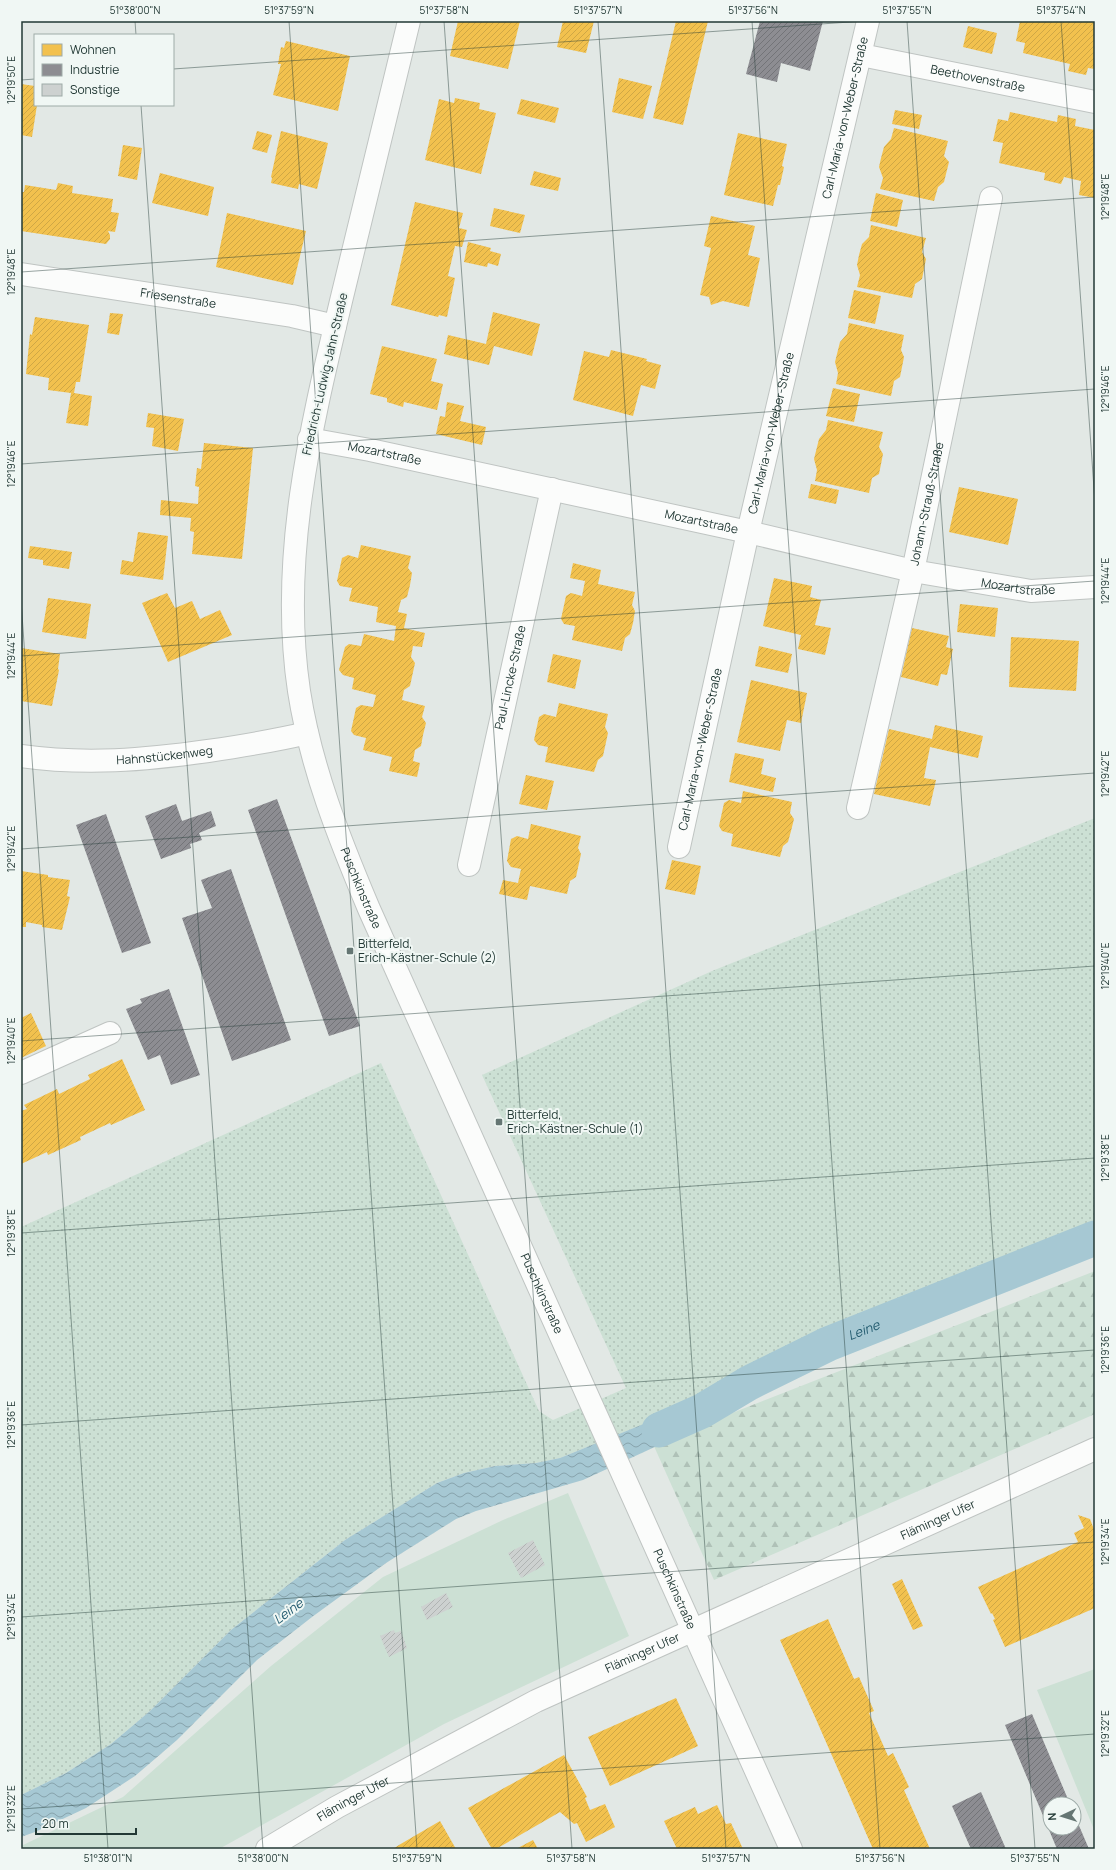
<svg xmlns="http://www.w3.org/2000/svg" width="1116" height="1870" viewBox="0 0 1116 1870" font-family="Manrope,sans-serif">
<defs>
<pattern id="grass-dots" width="8" height="8" patternUnits="userSpaceOnUse"><rect width="8" height="8" fill="#cce0d4"/><path d="M2 2h.1M6 6h.1" fill="none" stroke="#afc1b7" stroke-width="1.8" stroke-linecap="round"/></pattern>
<pattern id="forest-firs" width="22" height="20" patternUnits="userSpaceOnUse"><rect width="22" height="20" fill="#cce0d4"/><path d="M5 1l3.5 6h-7zM16 11l3.5 6h-7z" fill="#afc1b7"/></pattern>
<pattern id="water-waves" width="16" height="10" patternUnits="userSpaceOnUse"><rect width="16" height="10" fill="#a6c8d3"/><path d="M0 5q4-4 8 0t8 0" fill="none" stroke="#87a3ac"/></pattern>
<pattern id="homes-hatch" width="6" height="6" patternUnits="userSpaceOnUse"><rect width="6" height="6" fill="#f2c14e"/><path d="M-1 1l2-2M0 6l6-6M5 7l2-2" fill="none" stroke="#cfa745"/></pattern>
<pattern id="industry-hatch" width="6" height="6" patternUnits="userSpaceOnUse"><rect width="6" height="6" fill="#8d8d92"/><path d="M-1 1l2-2M0 6l6-6M5 7l2-2" fill="none" stroke="#737478"/></pattern>
<pattern id="building-hatch" width="6" height="6" patternUnits="userSpaceOnUse"><rect width="6" height="6" fill="#cdd1d0"/><path d="M-1 1l2-2M0 6l6-6M5 7l2-2" fill="none" stroke="#b0b4b3"/></pattern>
</defs>
<rect width="100%" height="100%" fill="#e2e8e5"/>
<path fill="url(#grass-dots)" d="M1095,818V1241L560,1458L536,1463L495,1466L464,1473L437,1483L345,1540L231,1630L150,1711L111,1744L66,1773L21,1795V1227L381,1063L539,1411L553,1420L626,1388L482,1075L712,971Z"/>
<path fill="url(#forest-firs)" d="M1095,1271V1414L714,1580L653,1444Z"/>
<path fill="#cce0d4" d="M568,1493L629,1636L444,1724L219,1849H21V1846L123,1797L271,1666L383,1577L503,1520Z
M1095,1669V1832L1037,1690Z"/>
<path fill="url(#water-waves)" d="M697,1399L707,1423L583,1480L476,1511L456,1519L386,1563L312,1617L257,1660L177,1740L135,1776L86,1808L35,1832L21,1837V1795L66,1773L111,1744L150,1711L231,1630L345,1540L437,1483L464,1473L495,1466L536,1463L560,1458L646,1423Z"/>
<path fill="url(#homes-hatch)" d="M458,21H520L508,69L450,56Z
M563,21H594L586,53L557,47Z
M676,21H708L683,125L653,118Z
M1020,21H1095V69L1088,68L1086,75L1068,71L1070,64L1023,53L1025,43L1016,41Z
M968,26L997,33L992,54L963,47Z
M286,41L350,56L338,111L273,95L281,64H278L281,47L284,48Z
M619,78L652,86L643,119L612,112Z
M21,84L35,86V105H37L32,137L21,135Z
M455,98L480,103L479,109L496,113L481,174L425,160L439,99L454,103Z
M521,99L559,108L555,123L517,114Z
M895,110L922,115L919,129L892,124Z
M1010,112L1057,122L1058,115L1076,119L1075,126L1095,130V198L1079,195L1081,181L1064,177L1061,184L1044,180L1045,173L999,163L1003,143L993,141L998,119L1008,121Z
M894,128L948,141L944,156L949,162L944,182L938,187L934,201L880,189L883,178L879,167L881,158L884,147L891,139Z
M257,131L272,135L267,153L252,149Z
M281,131L328,143L317,189L299,184L298,189L271,183L272,178L271,177Z
M738,133L787,144L782,166L784,167L780,185H778L773,206L724,195Z
M123,145L142,148L137,180L118,176Z
M534,171L561,178L558,191L530,185Z
M160,173L214,187L208,216L152,203Z
M58,183L73,186L72,193L113,199L111,212L119,213L115,232L108,231L110,235V239L106,244L21,231V192H24L25,185L56,190Z
M876,193L903,200L897,227L870,221Z
M415,202L463,213L459,228L467,230L462,247L455,246L448,276L455,278L447,317L439,315L438,317L391,305Z
M494,208L525,215L520,233L490,226Z
M227,213L306,231L293,285L216,267Z
M711,216L755,226L748,255L760,258L749,307L723,301L711,305L709,297L700,295L711,248L704,246Z
M871,225L926,238L922,252L926,259L922,279L915,284L912,298L857,287L860,275L857,265L859,255L862,244L869,237Z
M468,242L491,248L490,251L501,254L498,266L488,263L487,267L464,262Z
M854,290L881,296L875,324L848,318Z
M493,312L540,324L532,356L494,346L489,365L444,354L448,335L486,344Z
M110,313L123,314L119,335L107,333Z
M35,317L89,325L80,382H76L74,393L92,396L88,426L66,423L71,393L48,390L49,378L26,374L30,334L32,335Z
M849,323L904,335L901,350L904,357L900,377L894,381L891,396L836,384L838,373L835,362L840,342L847,334Z
M382,346L437,359L431,381L443,384L437,410L404,402L403,407L387,402V398L370,394Z
M611,350L647,359L646,361L661,365L655,389L641,385L633,416L573,400L584,351L609,357Z
M833,388L860,394L854,422L826,416Z
M447,402L464,406L460,421L486,427L482,445L436,434L440,416L445,417Z
M148,413L184,419L178,451L152,446L154,428L146,427Z
M828,420L883,432L879,447L883,454L879,474L872,478L869,493L815,481L817,470L814,459L819,439L826,430Z
M204,443L253,448L242,559L192,554L194,532L190,531L191,518L160,515L161,500L198,504L199,487L195,486L197,468L201,469Z
M811,484L839,490L836,504L808,498Z
M959,487L1018,499L1008,545L949,532Z
M138,532L168,536L163,580L120,574L122,560L133,562Z
M361,545L411,556L408,568L412,573L410,585L407,597L401,600L398,612L407,614L404,628L425,633L422,647L413,646L411,657L415,663L410,686L404,690L402,700L425,706L422,717L426,723L423,735L421,746L415,750L413,761L420,763L417,777L389,771L392,757L363,750L366,738L354,735L351,731L356,708L361,705L373,707L376,695L352,689L354,678L343,675L339,670L345,647L349,644L361,646L364,634L394,641L396,626L376,622L378,607L349,601L352,588L340,586L337,581L342,558L348,555L358,558Z
M30,546L72,552L69,569L43,565V560L28,558Z
M573,563L601,570L598,584L635,592L632,605L635,611L633,623L630,634L625,638L622,651L572,640L575,626L564,624L561,619L566,596L571,593L582,596L585,581L570,578Z
M774,578L812,586L810,597L821,600L815,625L831,628L825,655L798,649L801,635L763,626Z
M167,593L175,608L192,601L200,619L220,610L232,635L168,662L142,603Z
M48,598L91,604L86,639L42,632Z
M960,604L998,608L995,637L957,632Z
M912,628L949,636L946,647L953,649L947,675L941,674L938,686L901,677Z
M1011,637L1079,641L1076,691L1009,687Z
M759,646L792,654L788,673L755,666Z
M21,648L60,654L58,669L59,670L52,706L21,701Z
M553,654L581,660L575,689L547,682Z
M751,680L807,693L801,723L787,720L780,751L737,742Z
M559,703L608,714L605,727L608,733L603,756L598,760L594,772L545,762L548,747L538,745L534,740L539,717L544,714L556,717Z
M935,725L983,736L978,758L930,747L924,778L936,780L930,806L874,794L889,729L932,739Z
M735,753L764,759L761,774L776,778L773,792L729,782Z
M526,775L554,781L547,810L519,804Z
M743,791L792,802L790,813L794,819L791,831L788,842L783,846L780,857L731,846L733,834L722,831L719,826L724,803L729,800L741,803Z
M531,824L581,836L578,848L581,854L576,877L570,881L567,894L530,886L527,900L499,894L503,880L518,883L521,869L511,867L507,861L511,839L517,836L528,839Z
M672,860L701,866L695,895L665,889Z
M21,871L48,875V877L70,880L67,896L70,897L62,930L42,927V925L26,922V927H21Z
M31,1013L46,1046L21,1058V1018Z
M122,1059L145,1110L111,1125L110,1123L80,1137L81,1140L48,1155L47,1152L21,1164V1111L27,1109L24,1105L57,1089L59,1094L90,1079L88,1075Z
M1078,1515L1090,1519L1095,1532V1608L1005,1647L993,1620L995,1619L992,1613L991,1614L978,1587L1078,1542L1074,1533L1084,1528Z
M902,1579L923,1626L913,1630L892,1584Z
M828,1619L854,1679L859,1677L874,1711L869,1713L888,1756L893,1753L909,1787L904,1790L930,1849H873L815,1717L780,1640Z
M676,1698L698,1746L610,1786L588,1737Z
M564,1755L587,1797L585,1798L590,1810L605,1804L615,1827L586,1842L577,1823L574,1824L560,1812L496,1849H492L468,1808Z
M717,1805L726,1824L731,1823L743,1849H677L664,1821L695,1807L698,1814Z
M440,1821L456,1849H393L399,1845Z
M533,1840L538,1849H516Z"/>
<path fill="url(#industry-hatch)" d="M760,21H823L810,71L781,63L777,82L746,74Z
M277,799L360,1026L329,1036L248,810Z
M176,804L182,821L211,811L216,826L199,833L202,840L190,844L191,848L161,859L145,816Z
M106,814L151,943L122,953L76,825Z
M231,869L291,1040L232,1061L182,918L212,908L201,880Z
M169,989L200,1075L171,1085L160,1055L148,1060L126,1009L142,1003L140,999Z
M1032,1714L1070,1804H1050V1828H1074V1814L1089,1849H1057L1005,1725Z
M981,1792L1006,1849H971L952,1806Z"/>
<g fill="none" stroke-linecap="round" stroke-linejoin="round">
<path stroke="#a6c8d3" stroke-width="35" id="s1" d="M659,1430L702,1411L749,1383L828,1344L1095,1238"/>
</g>
<path fill="url(#building-hatch)" d="M533,1540L545,1565L521,1578L508,1553Z
M446,1593L453,1607L427,1620L421,1607Z
M394,1630L395,1633L401,1631L407,1648L389,1657L380,1636Z"/>
<g fill="none" stroke-linecap="round" stroke-linejoin="round">
<defs>
<g id="minor">
<path id="s2" d="M409,21C387,113 365,205 342,297C311,427 279,557 299,691C311,768 339,838 369,909L791,1849"/>
<path id="s3" d="M861,55L1095,102"/>
<path id="s4" d="M21,274L292,316L335,326"/>
<path id="s5" d="M309,439L370,450L748,532L913,571L1031,591L1095,587"/>
<path id="s6" d="M21,756C85,765 145,760 208,751C242,746 274,741 307,733"/>
<path id="s7" d="M858,808L913,571L991,198"/>
<path id="s8" d="M679,847L748,532L868,21"/>
<path id="s9" d="M469,865L552,489"/>
<path d="M21,1073L110,1033"/>
<path id="s10" d="M267,1849L337,1807L536,1701L1095,1449"/>
</g>
</defs>
<use href="#minor" stroke="#bfc4c2" stroke-width="24"/>
<use href="#minor" stroke="#fbfcfb" stroke-width="22"/>
</g>
<path fill="none" stroke="#223935" stroke-width="1" stroke-opacity="0.45" d="M135,21L136,35M289,21L417,1849M444,21L572,1849M598,21L726,1849M752,21L880,1849M907,21L1035,1849M1061,21L1095,503M173,69L864,21M21,80L35,79M141,105L263,1849M21,272L1095,197M21,464L1095,389M21,600L108,1849M21,656L1095,581M21,849L1095,773M21,1041L1095,966M21,1233L1095,1158M21,1425L1095,1350M21,1617L1095,1542M21,1809L1095,1734"/>
<g fill="#657673" stroke="#f0f7f4" stroke-width="1.5">
<rect x="346" y="947" width="8" height="8" rx="2"/>
<rect x="495" y="1118" width="8" height="8" rx="2"/>
</g>
<g text-anchor="middle" stroke-width="4" stroke-linejoin="round" paint-order="stroke">
<g font-size="12" fill="#223935" stroke="#f0f7f4">
<text dy="4" stroke="none"><textPath href="#s3" startOffset="119">Beethovenstraße</textPath></text>
<text dy="4" stroke="none"><textPath href="#s8" startOffset="748">Carl-Maria-von-Weber-Straße</textPath></text>
<text dy="4" stroke="none"><textPath href="#s4" startOffset="159">Friesenstraße</textPath></text>
<text transform="translate(325 374) rotate(-77)" y="4">Friedrich-Ludwig-Jahn-Straße</text>
<text dy="4" stroke="none"><textPath href="#s8" startOffset="424">Carl-Maria-von-Weber-Straße</textPath></text>
<text dy="4" stroke="none"><textPath href="#s5" startOffset="77">Mozartstraße</textPath></text>
<text dy="4" stroke="none"><textPath href="#s7" startOffset="312">Johann-Strauß-Straße</textPath></text>
<text dy="4" stroke="none"><textPath href="#s5" startOffset="401">Mozartstraße</textPath></text>
<text dy="4" stroke="none"><textPath href="#s5" startOffset="725">Mozartstraße</textPath></text>
<text dy="4" stroke="none"><textPath href="#s9" startOffset="192">Paul-Lincke-Straße</textPath></text>
<text dy="4" stroke="none"><textPath href="#s8" startOffset="100">Carl-Maria-von-Weber-Straße</textPath></text>
<text dy="4" stroke="none"><textPath href="#s6" startOffset="144">Hahnstückenweg</textPath></text>
<text dy="4" stroke="none"><textPath href="#s2" startOffset="890">Puschkinstraße</textPath></text>
<text dy="4" stroke="none"><textPath href="#s2" startOffset="1334">Puschkinstraße</textPath></text>
<text dy="4" stroke="none"><textPath href="#s10" startOffset="748">Fläminger Ufer</textPath></text>
<text dy="4" stroke="none"><textPath href="#s2" startOffset="1658">Puschkinstraße</textPath></text>
<text dy="4" stroke="none"><textPath href="#s10" startOffset="424">Fläminger Ufer</textPath></text>
<text dy="4" stroke="none"><textPath href="#s10" startOffset="100">Fläminger Ufer</textPath></text>
</g>
<g font-size="12" fill="#223935" stroke="#f0f7f4" text-anchor="start">
<text x="358" y="948">Bitterfeld,<tspan x="358" dy="14">Erich-Kästner-Schule (2)</tspan></text>
<text x="507" y="1119">Bitterfeld,<tspan x="507" dy="14">Erich-Kästner-Schule (1)</tspan></text>
</g>
<g font-size="13" font-style="italic" fill="#225b6f" stroke="#f0f7f4">
<text dy="5" stroke="none"><textPath href="#s1" startOffset="228">Leine</textPath></text>
<text transform="translate(288 1611) rotate(-37)" y="5">Leine</text>
</g>
</g>
<rect width="1116" height="1870" fill="none" stroke="#f0f7f4" stroke-width="44"/>
<rect x="34" y="34" width="140" height="72" fill="#f0f7f4" stroke="#9eaba8"/>
<rect x="42" y="44" width="20" height="12" fill="#f2c14e" stroke="#9eaba8"/>
<text x="70" y="54" font-size="12" fill="#223935">Wohnen</text>
<rect x="42" y="64" width="20" height="12" fill="#8d8d92" stroke="#9eaba8"/>
<text x="70" y="74" font-size="12" fill="#223935">Industrie</text>
<rect x="42" y="84" width="20" height="12" fill="#cdd1d0" stroke="#9eaba8"/>
<text x="70" y="94" font-size="12" fill="#223935">Sonstige</text>
<g transform="translate(1062 1816) rotate(266)"><circle r="19" fill="#f0f7f4" stroke="#9eaba8"/>
<path d="M0-3L7 15L0 10L-7 15Z" fill="#657673"/>
<text y="-6" font-size="11" font-weight="bold" text-anchor="middle" fill="#223935">N</text>
</g>
<path d="M36 1828v6h100v-6" fill="none" stroke="#223935" stroke-width="2"/>
<text x="42" y="1828" font-size="12" fill="#223935" stroke="#f0f7f4" stroke-width="3" paint-order="stroke">20 m</text>
<rect x="22" y="22" width="1072" height="1826" fill="none" stroke="#223935" stroke-width="1.5"/>
<g font-size="10" text-anchor="middle" fill="#223935">
<text x="135" y="14">51°38'00"N</text>
<text x="289" y="14">51°37'59"N</text>
<text x="444" y="14">51°37'58"N</text>
<text x="598" y="14">51°37'57"N</text>
<text x="753" y="14">51°37'56"N</text>
<text x="907" y="14">51°37'55"N</text>
<text x="1061" y="14">51°37'54"N</text>
<text transform="translate(11 80) rotate(-90)" y="4">12°19'50"E</text>
<text transform="translate(1105 197) rotate(-90)" y="4">12°19'48"E</text>
<text transform="translate(11 272) rotate(-90)" y="4">12°19'48"E</text>
<text transform="translate(1105 389) rotate(-90)" y="4">12°19'46"E</text>
<text transform="translate(11 464) rotate(-90)" y="4">12°19'46"E</text>
<text transform="translate(1105 581) rotate(-90)" y="4">12°19'44"E</text>
<text transform="translate(11 656) rotate(-90)" y="4">12°19'44"E</text>
<text transform="translate(1105 774) rotate(-90)" y="4">12°19'42"E</text>
<text transform="translate(11 849) rotate(-90)" y="4">12°19'42"E</text>
<text transform="translate(1105 966) rotate(-90)" y="4">12°19'40"E</text>
<text transform="translate(11 1041) rotate(-90)" y="4">12°19'40"E</text>
<text transform="translate(1105 1158) rotate(-90)" y="4">12°19'38"E</text>
<text transform="translate(11 1233) rotate(-90)" y="4">12°19'38"E</text>
<text transform="translate(1105 1350) rotate(-90)" y="4">12°19'36"E</text>
<text transform="translate(11 1425) rotate(-90)" y="4">12°19'36"E</text>
<text transform="translate(1105 1542) rotate(-90)" y="4">12°19'34"E</text>
<text transform="translate(11 1617) rotate(-90)" y="4">12°19'34"E</text>
<text transform="translate(1105 1734) rotate(-90)" y="4">12°19'32"E</text>
<text transform="translate(11 1809) rotate(-90)" y="4">12°19'32"E</text>
<text x="108" y="1862">51°38'01"N</text>
<text x="263" y="1862">51°38'00"N</text>
<text x="417" y="1862">51°37'59"N</text>
<text x="571" y="1862">51°37'58"N</text>
<text x="726" y="1862">51°37'57"N</text>
<text x="880" y="1862">51°37'56"N</text>
<text x="1035" y="1862">51°37'55"N</text>
</g>
</svg>
